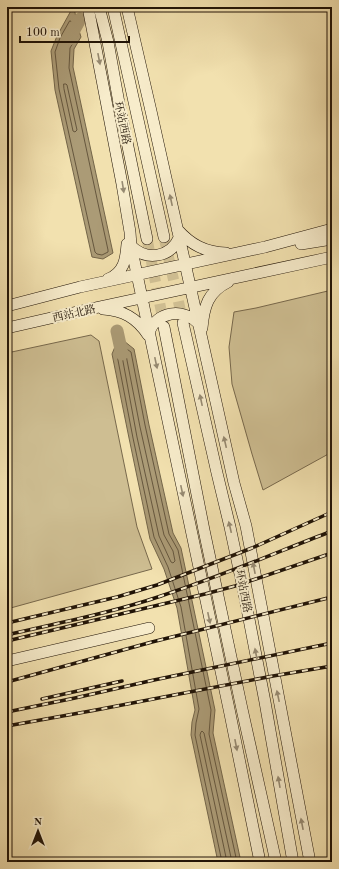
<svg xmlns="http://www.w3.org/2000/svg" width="339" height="869" viewBox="0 0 339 869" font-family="'Old Standard TT','Noto Serif SC',serif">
<rect width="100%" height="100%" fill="#f2e1af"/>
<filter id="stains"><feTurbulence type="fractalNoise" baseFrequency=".005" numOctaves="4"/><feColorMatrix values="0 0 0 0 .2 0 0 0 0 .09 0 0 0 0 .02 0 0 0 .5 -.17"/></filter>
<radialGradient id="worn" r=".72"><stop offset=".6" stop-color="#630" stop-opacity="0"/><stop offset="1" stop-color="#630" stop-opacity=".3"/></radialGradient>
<path fill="#cebe92" stroke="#77684c" d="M332,290V452L263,490L252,454L232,384L229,347L234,312L256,308Z
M91,335L99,341L137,527L152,569L7,609V353Z"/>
<path fill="#ab9b76" stroke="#736549" d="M73,7H74L77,24L81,37L74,49L73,67L113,253L103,259L92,257L55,90L51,51L57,36Z
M119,337L134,349L149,425L173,533L181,548L215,710L214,721L213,733L241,862H218L191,735L192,722L195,710L177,608L164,569L150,539L129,438L112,354Z"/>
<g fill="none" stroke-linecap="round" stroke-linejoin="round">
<path stroke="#66573e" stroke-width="1" d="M70,21L73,22L77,36L70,48L69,68L108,250V252L102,255L97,254L95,252L59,89L55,52L60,38Z
M64,84H66L67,85L77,130L75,132L73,131L64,89Z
M123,353H125L126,355L140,427L164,535L173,551L175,561L173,563L171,562L159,536L137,437L122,356Z
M222,862L195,735L196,723L199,709L181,607L168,567L154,537L133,438L117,355L120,346L121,345L131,352L145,425L169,534L178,550L211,710L210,721L209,734L237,862
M227,862L200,735L201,732L202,731L204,733L232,862"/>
<path stroke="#ab9b76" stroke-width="13" d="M69,39L80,19
M117,331L122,354"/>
<path stroke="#d2c296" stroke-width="11" stroke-dasharray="11 5.5" stroke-linecap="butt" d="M164,237L183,322
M147,239L164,325"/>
<defs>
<path id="secondary" d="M88,7L122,184L130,232L131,246L229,709L260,862
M99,7L108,42L119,103L147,239
M113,7L164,237
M127,7L151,111L216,402L234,483L246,526L310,862
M177,229C191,245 205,252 226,253
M301,244L332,239
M131,246C146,261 170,258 179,238
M108,279C124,273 126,259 127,244
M7,306L80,287L265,247L332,229
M103,309C123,310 137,318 148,335
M183,323L217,473L230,527L243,588L265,702L293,862
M164,327L204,530L242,709L276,862
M7,328L90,309L332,257
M202,328C204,306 208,292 228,282
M149,332C157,311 183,308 198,323
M7,661L149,628"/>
</defs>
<use href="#secondary" stroke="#201306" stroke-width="12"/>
<use href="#secondary" stroke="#f7eccb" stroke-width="11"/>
<defs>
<path id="rail" d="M7,623L117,597L157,585L252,548L332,512
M7,635C58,623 111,613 161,596C219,577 275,553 332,531
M7,641L205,594L235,586L332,553
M7,682L152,642L332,597
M42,699L122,681
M7,712L75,698L154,680L332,643
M7,726L96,710L273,676L332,666"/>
</defs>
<use href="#rail" stroke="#201306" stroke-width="3.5"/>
<use href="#rail" stroke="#f7eccb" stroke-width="2" stroke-dasharray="6" stroke-linecap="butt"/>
</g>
<defs><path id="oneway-solid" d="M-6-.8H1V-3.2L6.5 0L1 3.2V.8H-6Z"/></defs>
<g fill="#968a72">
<use href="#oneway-solid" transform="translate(99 59) rotate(79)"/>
<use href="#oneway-solid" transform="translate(123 187) rotate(81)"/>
<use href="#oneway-solid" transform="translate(171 200) rotate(-102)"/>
<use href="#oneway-solid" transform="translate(156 363) rotate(78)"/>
<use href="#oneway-solid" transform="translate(201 400) rotate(-102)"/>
<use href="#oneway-solid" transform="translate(225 442) rotate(-103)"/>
<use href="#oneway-solid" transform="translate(182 491) rotate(78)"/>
<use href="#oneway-solid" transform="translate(230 527) rotate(-103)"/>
<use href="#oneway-solid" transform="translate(254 568) rotate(-101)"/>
<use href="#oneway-solid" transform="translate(209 618) rotate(78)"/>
<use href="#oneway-solid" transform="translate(256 654) rotate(-101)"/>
<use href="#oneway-solid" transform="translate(278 696) rotate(-102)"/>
<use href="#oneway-solid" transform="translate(236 745) rotate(79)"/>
<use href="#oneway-solid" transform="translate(279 782) rotate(-100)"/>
<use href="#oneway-solid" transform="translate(302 824) rotate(-101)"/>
</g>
<g text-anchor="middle" stroke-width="4" stroke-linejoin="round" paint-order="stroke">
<g font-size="11" fill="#201306" stroke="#f7eccb">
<text transform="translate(123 123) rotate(78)" y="4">环站西路</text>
<text transform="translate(74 313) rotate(-13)" y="4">西站北路</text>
<text transform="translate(244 591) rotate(79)" y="4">环站西路</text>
</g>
</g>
<rect width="339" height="869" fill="none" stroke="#f2e1af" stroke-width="24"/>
<rect x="8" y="8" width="323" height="853" fill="none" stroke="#201306" stroke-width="2"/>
<rect x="12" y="12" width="315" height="845" fill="none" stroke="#201306"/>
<g transform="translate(38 831)" stroke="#f7eccb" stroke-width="3" paint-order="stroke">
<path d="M0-3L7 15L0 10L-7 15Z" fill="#201306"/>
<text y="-6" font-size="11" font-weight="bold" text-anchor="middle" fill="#201306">N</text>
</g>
<path d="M20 36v6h109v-6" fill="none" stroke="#201306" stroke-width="2"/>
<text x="26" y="36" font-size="12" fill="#201306" stroke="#f7eccb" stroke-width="3" paint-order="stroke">100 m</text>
<rect width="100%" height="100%" filter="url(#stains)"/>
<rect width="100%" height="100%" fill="url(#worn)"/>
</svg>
